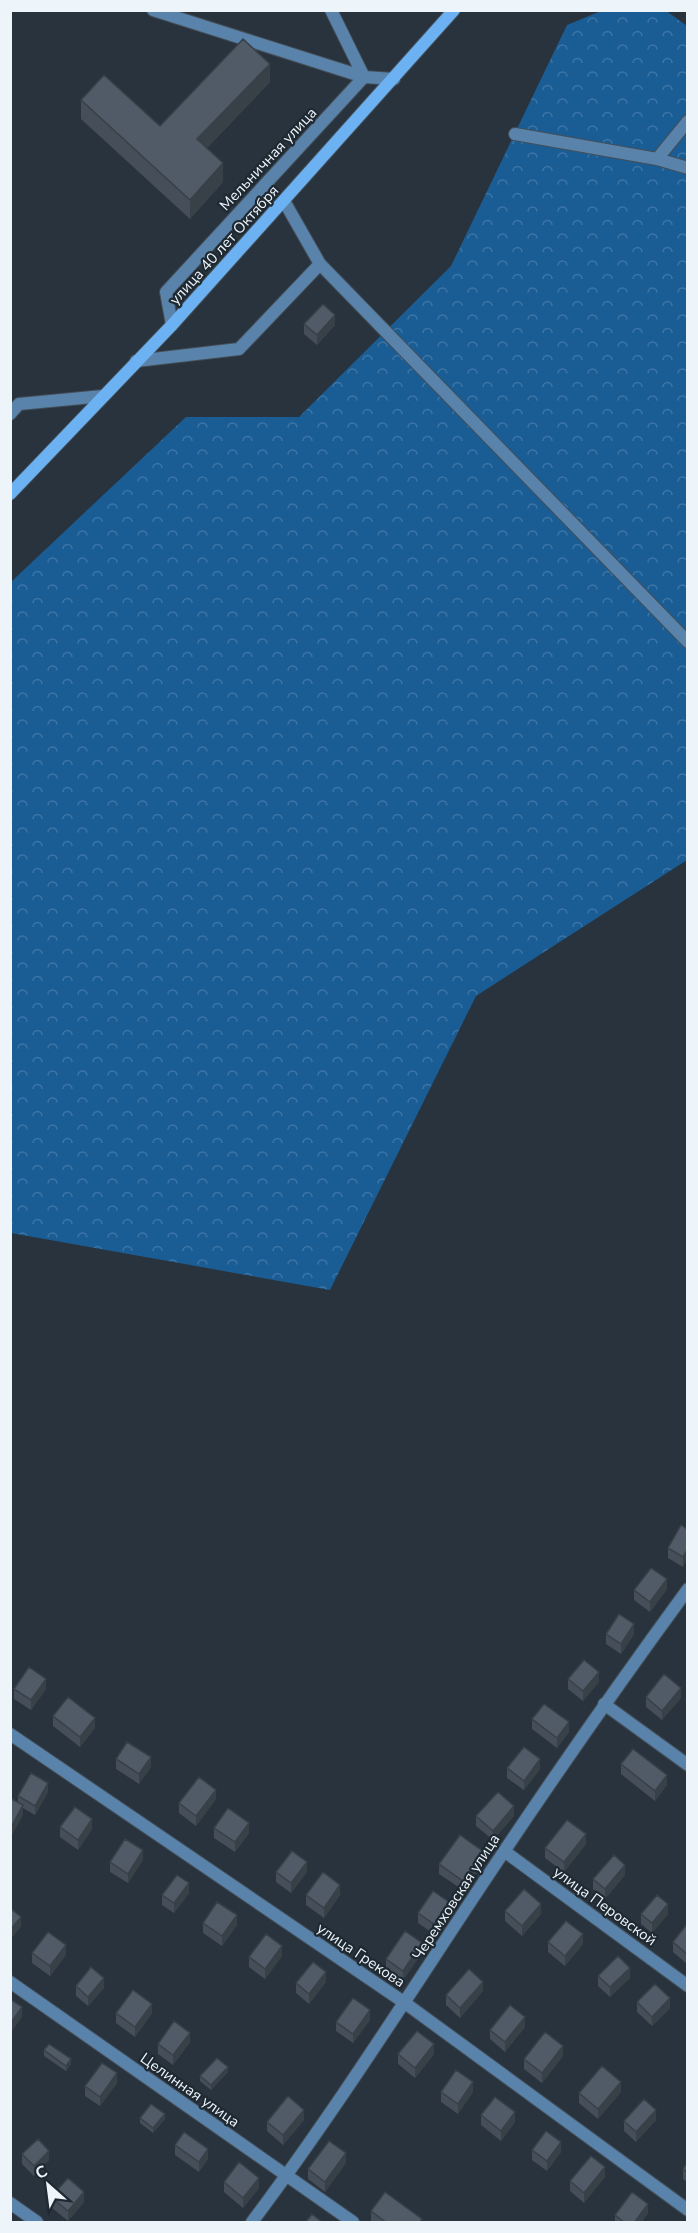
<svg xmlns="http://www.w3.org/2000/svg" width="698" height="2233" viewBox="0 0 698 2233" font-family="'Nunito Sans',sans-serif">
<defs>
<pattern id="forest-crowns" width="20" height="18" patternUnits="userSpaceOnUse" patternTransform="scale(1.5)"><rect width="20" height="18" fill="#1a5d95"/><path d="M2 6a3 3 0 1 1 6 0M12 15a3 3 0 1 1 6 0" fill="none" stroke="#3c75a5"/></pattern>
</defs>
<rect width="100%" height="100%" fill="#28333d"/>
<path fill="url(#forest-crowns)" d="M665,10L687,26V860L476,996L330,1290L11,1233L12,581L186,417H299L451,266L567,25L601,11Z"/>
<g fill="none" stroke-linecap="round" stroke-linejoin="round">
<defs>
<path id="street" d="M153,10L364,77L394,79
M515,134L657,159L688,168
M657,159L688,121
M320,264L688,642
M172,325L166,292L364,77L331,10
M136,361L239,349L320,264L284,201
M10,414L19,404L103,396
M604,1704L688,1765
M10,1734L405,2003L688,2210
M504,1851L688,1986
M10,1982L353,2222
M10,2203L37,2222
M252,2222C342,2102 421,1975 505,1850C564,1762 625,1675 688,1589"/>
<path id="secondary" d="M10,494L172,325L454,10"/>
</defs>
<use href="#street" stroke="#444e57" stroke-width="14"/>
<use href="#secondary" stroke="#444e57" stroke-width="14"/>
<use href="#street" stroke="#5983ab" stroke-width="12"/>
<use href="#secondary" stroke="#6cb1f1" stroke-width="12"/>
</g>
<path fill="#454e59" d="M270,82L207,148L223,182L190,219L81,119V100L160,126Z
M304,324L335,325L317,345L304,334Z
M687,1529L683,1567L668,1558V1548Z
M667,1589L650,1612L634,1600V1590Z
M606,1634H634L621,1654L606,1644Z
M568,1679L599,1682L583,1701L568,1689Z
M14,1689H46L31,1710L14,1699Z
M646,1697L681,1698L662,1720L646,1707Z
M53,1716L95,1728L80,1747L53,1726Z
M532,1719L569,1732L557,1748L532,1729Z
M116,1759L151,1767L139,1784L116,1769Z
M621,1764L667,1785L655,1801L621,1774Z
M507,1768L540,1769L524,1790L507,1778Z
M48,1792L35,1815L23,1808V1815L18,1802V1796Z
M216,1799L196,1826L179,1813V1803Z
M476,1816H514L493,1840L476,1826Z
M60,1827L92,1829L78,1850L60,1837Z
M214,1828L249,1833L235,1852L214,1838Z
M586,1844L564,1872L545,1858V1848Z
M143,1860L128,1883L110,1872V1862Z
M484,1862L463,1890L439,1874V1864Z
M276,1872H307L291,1893L276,1882Z
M625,1875L605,1899L593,1889V1879Z
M189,1893L174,1913L162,1905V1895Z
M306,1895H340L324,1918L306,1905Z
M505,1911L541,1914L522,1936L505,1921Z
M449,1912L434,1934L418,1923V1913Z
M641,1914H668L652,1933L641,1924Z
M203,1923L237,1925L222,1946L203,1933Z
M687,1924V1964L673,1952V1942Z
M548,1942L583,1944L565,1966L548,1952Z
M32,1953L66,1955L50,1976L32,1963Z
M422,1953L403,1980L386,1969V1959Z
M282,1956L265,1979L249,1967V1957Z
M598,1976L630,1978L610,1997L598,1986Z
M326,1982L309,2004L296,1993V1983Z
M76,1986L104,1988L88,2006L76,1996Z
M483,1991L460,2018L446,2005V1995Z
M637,2002L670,2008L652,2026L637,2012Z
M116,2013H152L135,2037L116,2023Z
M370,2020L353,2043L336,2031V2022Z
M525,2027L505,2052L490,2039V2030Z
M190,2042L173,2065L158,2054V2044Z
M44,2050L71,2064L66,2071L44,2056Z
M398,2054H434L415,2078L398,2064Z
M563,2056L542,2083L524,2069V2059Z
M228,2072L211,2090L200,2081V2076Z
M117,2083L100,2106L85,2096V2086Z
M441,2092H473L458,2114L441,2102Z
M621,2092L598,2119L579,2103V2093Z
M481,2115L515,2122L501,2141L481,2125Z
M140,2118L165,2119L153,2133L140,2123Z
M304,2120L283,2145L267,2131V2122Z
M656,2120L636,2142L624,2131V2121Z
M175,2145L208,2159L199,2172L175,2155Z
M532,2150L561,2152L547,2171L532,2160Z
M22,2154L49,2160L34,2176L22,2164Z
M346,2163L325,2192L308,2179V2169Z
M687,2163V2182L683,2179V2169Z
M605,2177L584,2203L570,2191V2181Z
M224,2182L259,2188L243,2208L224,2192Z
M51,2197L84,2202L68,2221L51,2207Z
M371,2211L422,2223H373L371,2221Z
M648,2213L641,2223H615V2215Z"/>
<path fill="#384048" d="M270,64V82L197,158V139Z
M223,163V182L190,219V200Z
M335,315V325L317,345V335Z
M687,1550V1560L683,1567V1557Z
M667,1579V1589L650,1612V1602Z
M634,1624V1634L621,1654V1644Z
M599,1672V1682L583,1701V1691Z
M46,1679V1689L31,1710V1700Z
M681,1688V1698L662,1720V1711Z
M95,1718V1728L80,1747V1737Z
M569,1722V1732L557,1748V1738Z
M151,1757V1767L139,1784V1774Z
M540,1759V1769L524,1790V1781Z
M12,1762V1772L10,1773V1764Z
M667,1775V1785L655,1801V1791Z
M48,1783V1792L35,1815V1806Z
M216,1790V1799L196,1826V1816Z
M23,1805V1815L10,1839V1829Z
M514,1806V1816L493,1840V1831Z
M92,1819V1829L78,1850V1840Z
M249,1823V1833L235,1852V1842Z
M586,1834V1844L564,1872V1862Z
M143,1850V1860L128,1883V1874Z
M484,1852V1862L463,1890V1881Z
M307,1862V1872L291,1893V1883Z
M625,1865V1875L605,1899V1889Z
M189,1883V1893L174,1913V1903Z
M340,1885V1895L324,1918V1908Z
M449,1902V1912L434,1934V1924Z
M541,1904V1914L522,1936V1926Z
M668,1904V1914L652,1933V1923Z
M237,1915V1925L222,1946V1936Z
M21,1917V1927L10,1940V1930Z
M583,1934V1944L565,1966V1956Z
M422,1943V1953L403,1980V1971Z
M66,1945V1955L50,1976V1966Z
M282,1946V1956L265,1979V1969Z
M630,1968V1978L610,1997V1987Z
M326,1972V1982L309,2004V1994Z
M104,1978V1988L88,2006V1997Z
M483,1982V1991L460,2018V2008Z
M670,1998V2008L652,2026V2017Z
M152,2004V2013L135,2037V2027Z
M22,2007V2017L10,2034V2024Z
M370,2010V2020L353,2043V2034Z
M525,2017V2027L505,2052V2042Z
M190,2033V2042L173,2065V2055Z
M434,2044V2054L415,2078V2068Z
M563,2046V2056L542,2083V2073Z
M71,2059V2064L66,2071V2066Z
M228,2067V2072L211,2090V2085Z
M117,2073V2083L100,2106V2097Z
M473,2082V2092L458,2114V2104Z
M621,2082V2092L598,2119V2109Z
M304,2110V2120L283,2145V2135Z
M656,2110V2120L636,2142V2132Z
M515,2112V2122L501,2141V2131Z
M165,2114V2119L153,2133V2128Z
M561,2142V2152L547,2171V2161Z
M208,2149V2159L199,2172V2162Z
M49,2151V2160L34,2176V2166Z
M346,2153V2163L325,2192V2182Z
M605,2167V2177L584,2203V2193Z
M259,2178V2188L243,2208V2198Z
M84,2192V2202L68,2221V2211Z
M648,2204V2213L641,2223H634Z"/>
<path fill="#505b67" stroke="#384048" stroke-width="1.5" d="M243,39L270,64L197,139L223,163L190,200L81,100L104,75L160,126Z
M323,304L335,315L317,335L304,324Z
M681,1525L687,1529V1550L683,1557L668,1548Z
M651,1568L667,1579L650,1602L634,1590Z
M619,1614L634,1624L621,1644L606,1634Z
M584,1660L599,1672L583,1691L568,1679Z
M29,1667L46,1679L31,1700L14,1689Z
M664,1674L681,1688L662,1711L646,1697Z
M68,1697L95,1718L80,1737L53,1716Z
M544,1704L569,1722L557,1738L532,1719Z
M127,1742L151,1757L139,1774L116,1759Z
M524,1747L540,1759L524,1781L507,1768Z
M633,1749L667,1775L655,1791L621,1764Z
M31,1773L48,1783L35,1806L18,1796Z
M199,1777L216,1790L196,1816L179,1803Z
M498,1792L514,1806L493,1831L476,1816Z
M10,1798L23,1805L10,1829Z
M75,1807L92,1819L78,1840L60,1827Z
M228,1808L249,1823L235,1842L214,1828Z
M567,1820L586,1834L564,1862L545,1848Z
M460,1835L484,1852L463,1881L439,1864Z
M125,1839L143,1850L128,1874L110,1862Z
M292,1851L307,1862L291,1883L276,1872Z
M614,1855L625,1865L605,1889L593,1879Z
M323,1872L340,1885L324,1908L306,1895Z
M177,1875L189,1883L174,1903L162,1895Z
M524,1889L541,1904L522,1926L505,1911Z
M433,1891L449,1902L434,1924L418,1913Z
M657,1895L668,1904L652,1923L641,1914Z
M217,1902L237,1915L222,1936L203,1923Z
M10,1908L21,1917L10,1930Z
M566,1921L583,1934L565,1956L548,1942Z
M687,1924V1954L673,1942Z
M405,1931L422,1943L403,1971L386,1959Z
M48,1932L66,1945L50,1966L32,1953Z
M266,1934L282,1946L265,1969L249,1957Z
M618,1956L630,1968L610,1987L598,1976Z
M313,1962L326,1972L309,1994L296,1983Z
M91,1967L104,1978L88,1997L76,1986Z
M469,1969L483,1982L460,2008L446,1995Z
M655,1984L670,1998L652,2017L637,2002Z
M133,1990L152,2004L135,2027L116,2013Z
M353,1998L370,2010L353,2034L336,2022Z
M10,1999L22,2007L10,2024Z
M510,2005L525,2017L505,2042L490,2030Z
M174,2021L190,2033L173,2055L158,2044Z
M417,2031L434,2044L415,2068L398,2054Z
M545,2032L563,2046L542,2073L524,2059Z
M49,2044L71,2059L66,2066L44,2050Z
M217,2058L228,2067L211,2085L200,2076Z
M102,2063L117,2073L100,2097L85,2086Z
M602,2066L621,2082L598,2109L579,2093Z
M456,2070L473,2082L458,2104L441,2092Z
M288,2096L304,2110L283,2135L267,2122Z
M495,2097L515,2112L501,2131L481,2115Z
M644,2099L656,2110L636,2132L624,2121Z
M151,2104L165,2114L153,2128L140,2118Z
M546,2131L561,2142L547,2161L532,2150Z
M184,2132L208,2149L199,2162L175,2145Z
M38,2139L49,2151L34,2166L22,2154Z
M329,2141L346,2153L325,2182L308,2169Z
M591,2156L605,2167L584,2193L570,2181Z
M239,2162L259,2178L243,2198L224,2182Z
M687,2163V2172L683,2169Z
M68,2178L84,2192L68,2211L51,2197Z
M385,2192L422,2219L419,2223H387L371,2211Z
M632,2192L648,2204L634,2223H625L615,2215Z
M312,2214L323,2223H305Z"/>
<g text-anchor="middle" stroke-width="4.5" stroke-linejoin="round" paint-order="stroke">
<g font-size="15" fill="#edf4fa" stroke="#1e2932">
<text transform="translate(268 159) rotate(-47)" y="5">Мельничная улица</text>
<text transform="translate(224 245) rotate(-48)" y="5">улица 40 лет Октября</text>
<text transform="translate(456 1897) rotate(-57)" y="5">Черемховская улица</text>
<text transform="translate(605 1906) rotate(36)" y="5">улица Перовской</text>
<text transform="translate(361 1955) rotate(34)" y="5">улица Грекова</text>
<text transform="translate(190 2090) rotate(35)" y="5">Целинная улица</text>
</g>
</g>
<rect width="698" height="2233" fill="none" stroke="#edf4fa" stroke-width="24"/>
<g transform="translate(48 2185) rotate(332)" stroke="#1e2932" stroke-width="4.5" paint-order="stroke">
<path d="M0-4.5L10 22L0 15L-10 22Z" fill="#edf4fa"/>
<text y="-9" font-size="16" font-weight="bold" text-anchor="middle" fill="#edf4fa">С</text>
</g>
</svg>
